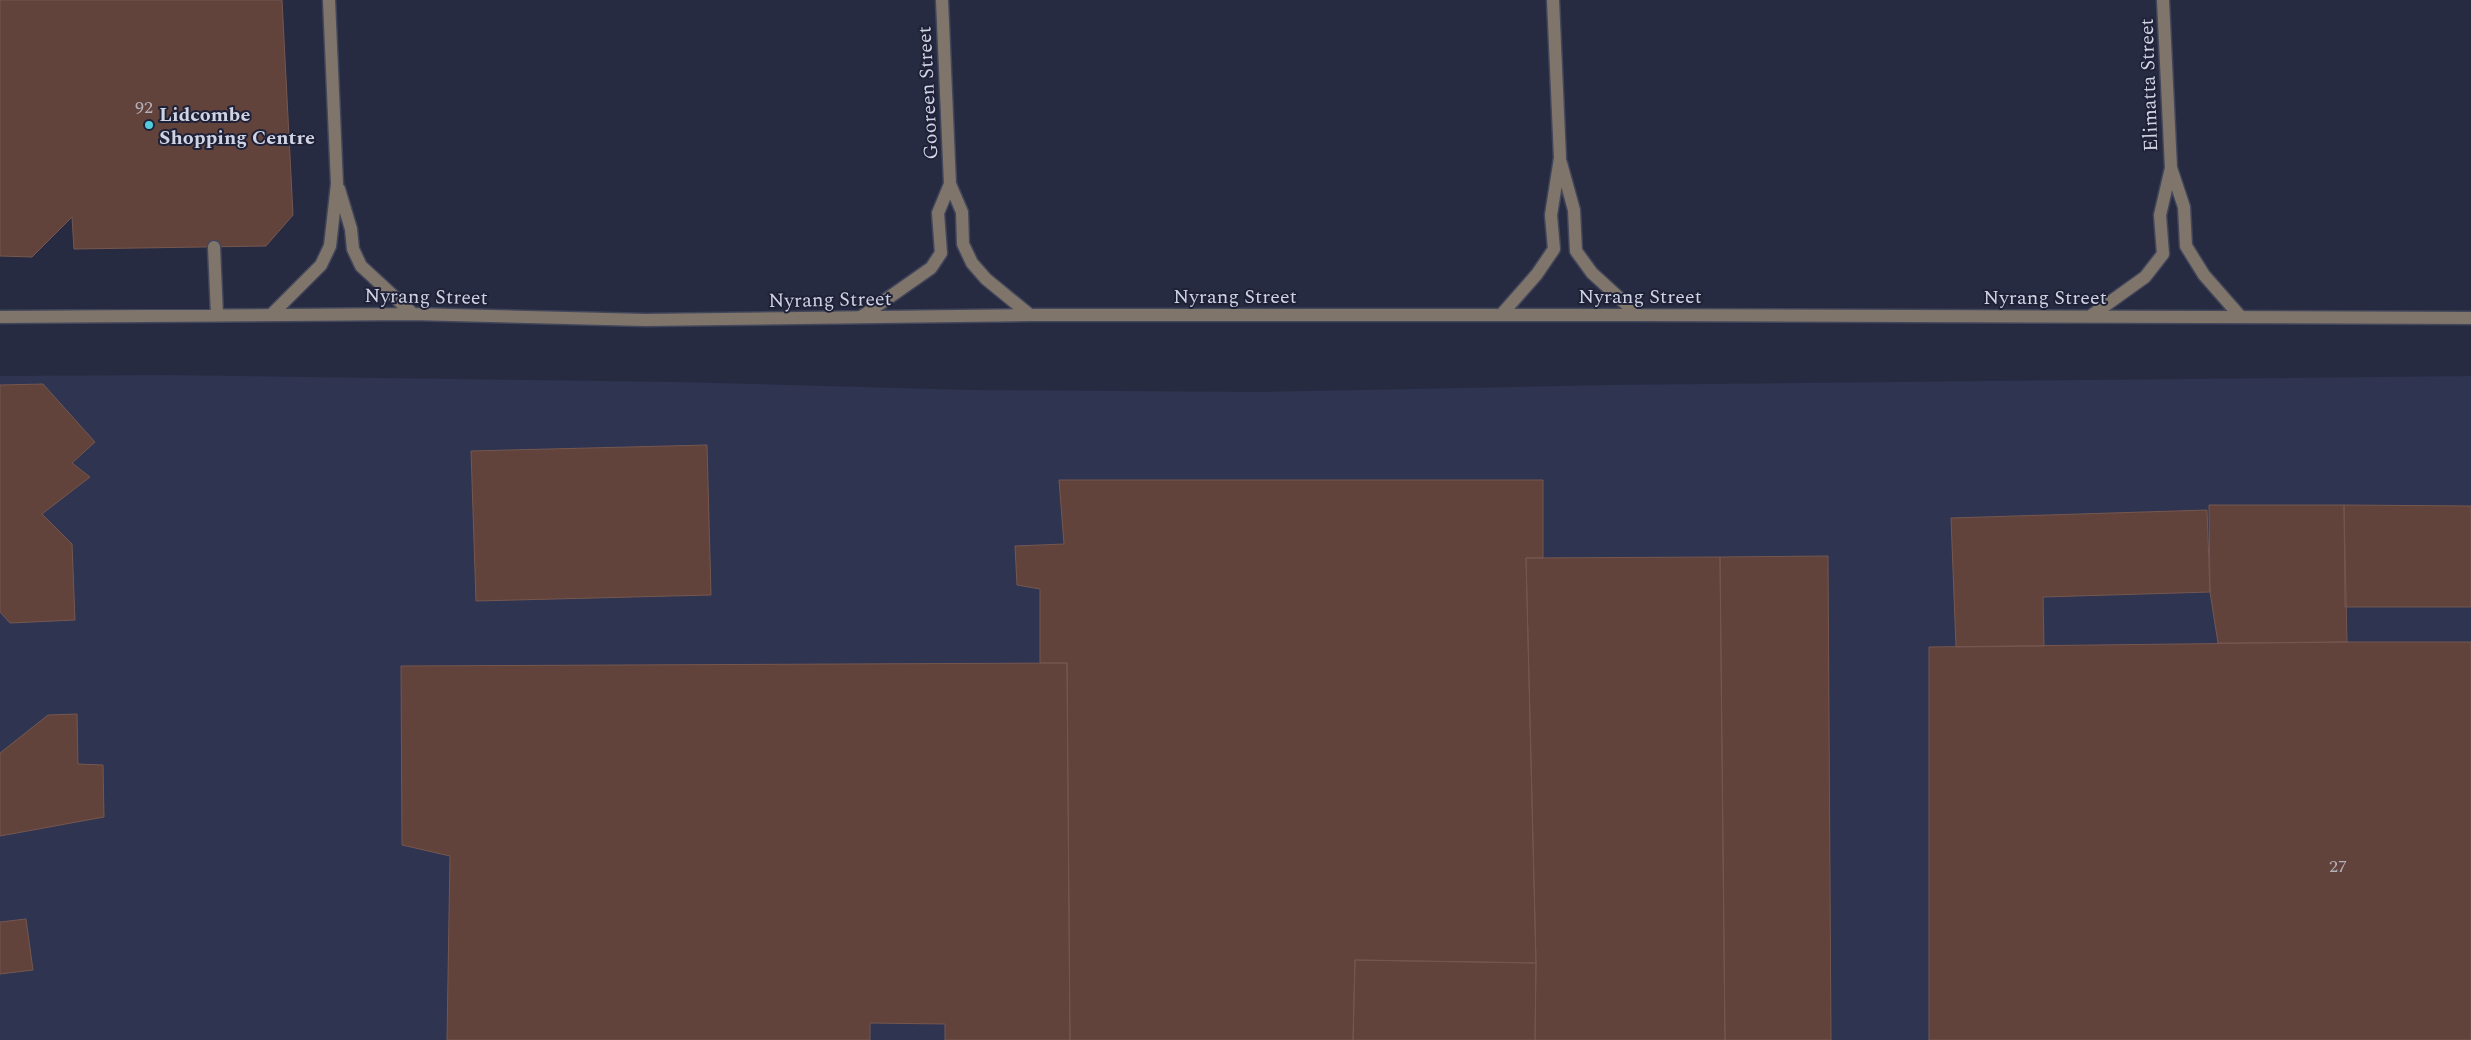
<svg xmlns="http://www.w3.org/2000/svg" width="2471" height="1040" viewBox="0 0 2471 1040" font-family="Spectral,serif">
<rect width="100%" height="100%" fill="#272b41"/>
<path fill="#2f3450" d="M166,375L677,382L971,390L1260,392L1609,385L2471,376V1040H0V376Z"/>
<path fill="#61433c" stroke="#755750" d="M0,0H282L293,215L266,246L74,249L72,217L32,257L0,256Z
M43,384L95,442L72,463L90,477L42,514L72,544L75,620L10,623L0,612V385Z
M707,445L711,595L476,601L471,451Z
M1059,480H1543V558H1526L1536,963L1355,960L1353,1040H1070L1067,663H1040V589L1017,585L1015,546L1064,544Z
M2209,505H2344L2347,642L2218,643L2210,592Z
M2344,505L2471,506V607H2345Z
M2207,510L2210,592L2043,597L2044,646L1956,647L1951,518Z
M1828,556L1831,1040H1725L1720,557Z
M1720,557L1725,1040H1535L1536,963L1526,558Z
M2347,642H2471V1040H1929V647Z
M1067,663L1070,1040H945V1024L870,1023V1040H447L450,856L402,845L401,666Z
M77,714L78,764L103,765L104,817L0,836V753L48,715Z
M26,919L33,970L0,974V922Z
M1355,960L1536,963L1535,1040H1353Z"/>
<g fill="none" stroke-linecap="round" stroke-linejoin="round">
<defs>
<path id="minor" d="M942,0L950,184L962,212L963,244L972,263L986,279L1030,315
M1561,163L1574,210L1576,251L1592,273L1638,315
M2171,168L2184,207L2186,246L2204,275L2240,316
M339,189L351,229L353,249L361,266L413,314
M214,247L217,315
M271,315L321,265L330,246L337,184L329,0
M1501,315L1537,274L1554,249L1551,215L1560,158L1553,0
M2092,315L2145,277L2163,254L2160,215L2171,168L2163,0
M0,317L413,314L645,320L1030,315H1638L2471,318
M861,317L931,268L941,253L938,213L950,184"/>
</defs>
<use href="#minor" stroke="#42465b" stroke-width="15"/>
<use href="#minor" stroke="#80756b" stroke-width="12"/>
</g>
<circle fill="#53cbdb" stroke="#1e2137" stroke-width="2" cx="149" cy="125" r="5"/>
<g text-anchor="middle" stroke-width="4" stroke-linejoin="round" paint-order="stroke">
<g font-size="18" fill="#b4afb8">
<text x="144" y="113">92</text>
<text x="2338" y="872">27</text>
</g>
<g font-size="20" fill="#d0d3e2" stroke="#1e2137">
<text transform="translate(2148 85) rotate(-92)" y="7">Elimatta Street</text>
<text transform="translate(927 93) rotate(-93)" y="7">Gooreen Street</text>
<text transform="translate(426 296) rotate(1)" y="7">Nyrang Street</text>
<text x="1235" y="303">Nyrang Street</text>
<text x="1640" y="303">Nyrang Street</text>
<text x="2045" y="304">Nyrang Street</text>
<text transform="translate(830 299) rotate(-1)" y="7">Nyrang Street</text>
</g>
<g font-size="20" font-weight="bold" fill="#d0d3e2" stroke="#1e2137" text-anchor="start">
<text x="159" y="121">Lidcombe<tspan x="159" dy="23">Shopping Centre</tspan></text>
</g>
</g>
</svg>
